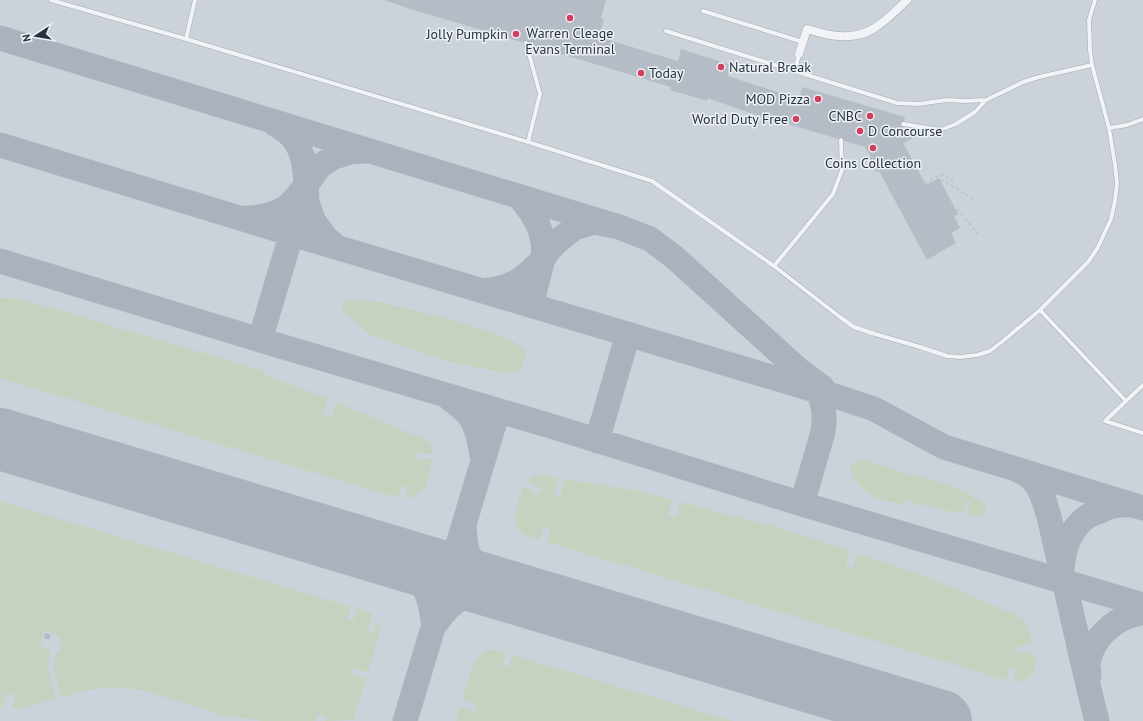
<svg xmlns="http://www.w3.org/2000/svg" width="1143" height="721" viewBox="0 0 1143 721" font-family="'PT Sans',sans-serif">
<rect width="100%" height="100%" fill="#dee3e8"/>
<path fill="#ccd2da" d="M0,0H1143V721H0Z"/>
<path fill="#c5d2bf" d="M0,297L12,299H21L261,370L269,377L328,398L322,415L332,417L336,402L430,442L434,454L416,453V460L433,458L425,490L406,500L407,486H402L398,498L0,378Z
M349,299L379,302L458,321L510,339L527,351L519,373H505L447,361L369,334L345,313L341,305Z
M862,460C874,462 886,467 898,471C927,479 962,485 986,505L982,518L966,514L971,502L967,500L962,514L918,504L906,500L905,504C876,501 860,495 849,466Z
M542,475L558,478L554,494L560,496L565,479L638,491L672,500L668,516L676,518L680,502L766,524L850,550L846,566L853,568L858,553L923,575L1022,618L1027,625L1033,643L1015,648L1017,654L1030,651L1031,655L1035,654C1039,671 1030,682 1013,682L1016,669L1010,668L1006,680L547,542L550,529L544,527L540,540C534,538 525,537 520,532C510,523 519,497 524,487L539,495L542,490L528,481V480L534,476Z
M0,501L351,607L347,619L353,621L357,608L372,614L368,630L374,632L378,621L380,627L379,633L368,672L353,668L351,674L366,679L353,720L325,721L326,716L318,714L315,721H262L223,715L144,691C110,683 93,689 61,697C58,683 49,666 57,652L62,649L61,647L59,635L44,631L40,645L50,649L48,668L56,699L21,708H12L16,696L7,693L3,706H0Z
M489,650H497L506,653L502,665L508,667L513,655L733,721H456L460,707L475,711L477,705L462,700L474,662L482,653Z"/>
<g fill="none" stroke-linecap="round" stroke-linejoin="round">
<path stroke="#aab3bd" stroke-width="25" d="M0,38L619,227
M0,145L292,234L838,397L874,409L944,447L1143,508
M245,218C258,218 273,216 285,208C293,203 300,193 306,185C305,166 303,146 288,133C284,129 279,127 275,124
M337,247L325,237L313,220L307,202L306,185L320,166L332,158L350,152L366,151
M0,261L260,340L554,427L802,504L1143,605
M483,291C493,290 504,288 514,283C524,279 535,267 543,259C543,254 544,248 543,243C541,225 530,209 518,196
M531,305L543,259L548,251L558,241L574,228L594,222L619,227L650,239L674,257L799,370L822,387
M260,340L306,185
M448,397C455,403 463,408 468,414C478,427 480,444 483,460
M597,441L628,334
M1019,471C1028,474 1035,481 1039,489C1048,505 1052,532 1057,551C1071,607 1082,664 1097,721
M802,504L823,432C826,411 823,398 811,381
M464,527C465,536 465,547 469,555C477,571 491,581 505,590
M394,558C407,567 419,577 426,592C431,602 432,615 434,626
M1062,568C1064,548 1071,526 1090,515C1094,513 1098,512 1102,510C1111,506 1120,504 1129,505
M437,622C456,594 473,592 505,590
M1089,676C1089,672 1088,667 1088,663C1093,636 1117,616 1143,613
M405,721L498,411"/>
<path stroke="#aab3bd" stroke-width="62" d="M0,439L941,721"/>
</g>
<path fill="#b5bcc5" d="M384,0H606L601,18L604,19L599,37L678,61L681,49L731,65L728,76L799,99L802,87L905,117L902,129L914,133L913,138L903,143L926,185L939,178L958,214L954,216L960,228L951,233L956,243L927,260L879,171L877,172L869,157H871L865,147L744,111L708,98L707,101L670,90L671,87L485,31L410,9Z
M45,633L51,634L49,640L44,638Z"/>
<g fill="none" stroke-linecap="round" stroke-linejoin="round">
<defs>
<path id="lane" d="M51,0L186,39L528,142L652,181L774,266L840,317L854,327L875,334L920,347L947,356L960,357L977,355L990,351L1003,341L1040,310L1088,262L1097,249L1111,219L1115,201L1117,183L1115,165L1109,128L1092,65L1090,50L1089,20L1095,0
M703,11L803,42
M666,31L897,103L919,104L946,100L965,101L986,100L1023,82L1039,77L1092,65
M186,39L195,0
M526,43L540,94L528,142
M795,71L799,54
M903,124L940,130L956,124L975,112L986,100
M1109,128L1127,125L1143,119
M774,266L833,194L842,170L841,140
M1040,310L1126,401
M1143,385L1105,421L1143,433"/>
<path id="street" d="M799,54L807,29C818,32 829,36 840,36C870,39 887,19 907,0"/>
</defs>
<use href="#lane" stroke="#a3aab2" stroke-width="5"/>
<use href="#street" stroke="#a3aab2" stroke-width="9"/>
<path stroke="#bcc1c7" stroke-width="1.5" stroke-dasharray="3 3" stroke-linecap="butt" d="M941,182L943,180L973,199
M925,183L941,174L956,183
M957,211L958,210L978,234"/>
<use href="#lane" stroke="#f1f3f6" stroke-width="4"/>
<use href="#street" stroke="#f1f3f6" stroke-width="8"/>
</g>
<g fill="#d23e5e" stroke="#eef2f6" stroke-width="1.5">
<circle cx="570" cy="18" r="4"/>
<circle cx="516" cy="34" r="4"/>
<circle cx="721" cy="67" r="4"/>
<circle cx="641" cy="73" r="4"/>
<circle cx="818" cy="99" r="4"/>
<circle cx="870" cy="116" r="4"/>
<circle cx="796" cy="119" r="4"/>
<circle cx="860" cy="131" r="4"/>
<circle cx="873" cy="148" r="4"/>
</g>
<g text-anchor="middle" stroke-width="3" stroke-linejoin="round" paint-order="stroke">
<g font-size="14" fill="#273240" stroke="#eef2f6" text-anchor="end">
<text x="570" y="38" text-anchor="middle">Warren Cleage<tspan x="570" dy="16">Evans Terminal</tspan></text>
<text x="508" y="39">Jolly Pumpkin</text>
<text x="729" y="72" text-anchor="start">Natural Break</text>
<text x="649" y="78" text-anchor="start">Today</text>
<text x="810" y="104">MOD Pizza</text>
<text x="862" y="121">CNBC</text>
<text x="788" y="124">World Duty Free</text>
<text x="868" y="136" text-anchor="start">D Concourse</text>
<text x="873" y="168" text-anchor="middle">Coins Collection</text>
</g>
</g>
<g transform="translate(36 36) rotate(258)" stroke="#eef2f6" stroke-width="3" paint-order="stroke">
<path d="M0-3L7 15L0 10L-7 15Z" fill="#273240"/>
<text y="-6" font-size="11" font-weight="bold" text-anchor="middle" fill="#273240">N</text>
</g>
</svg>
